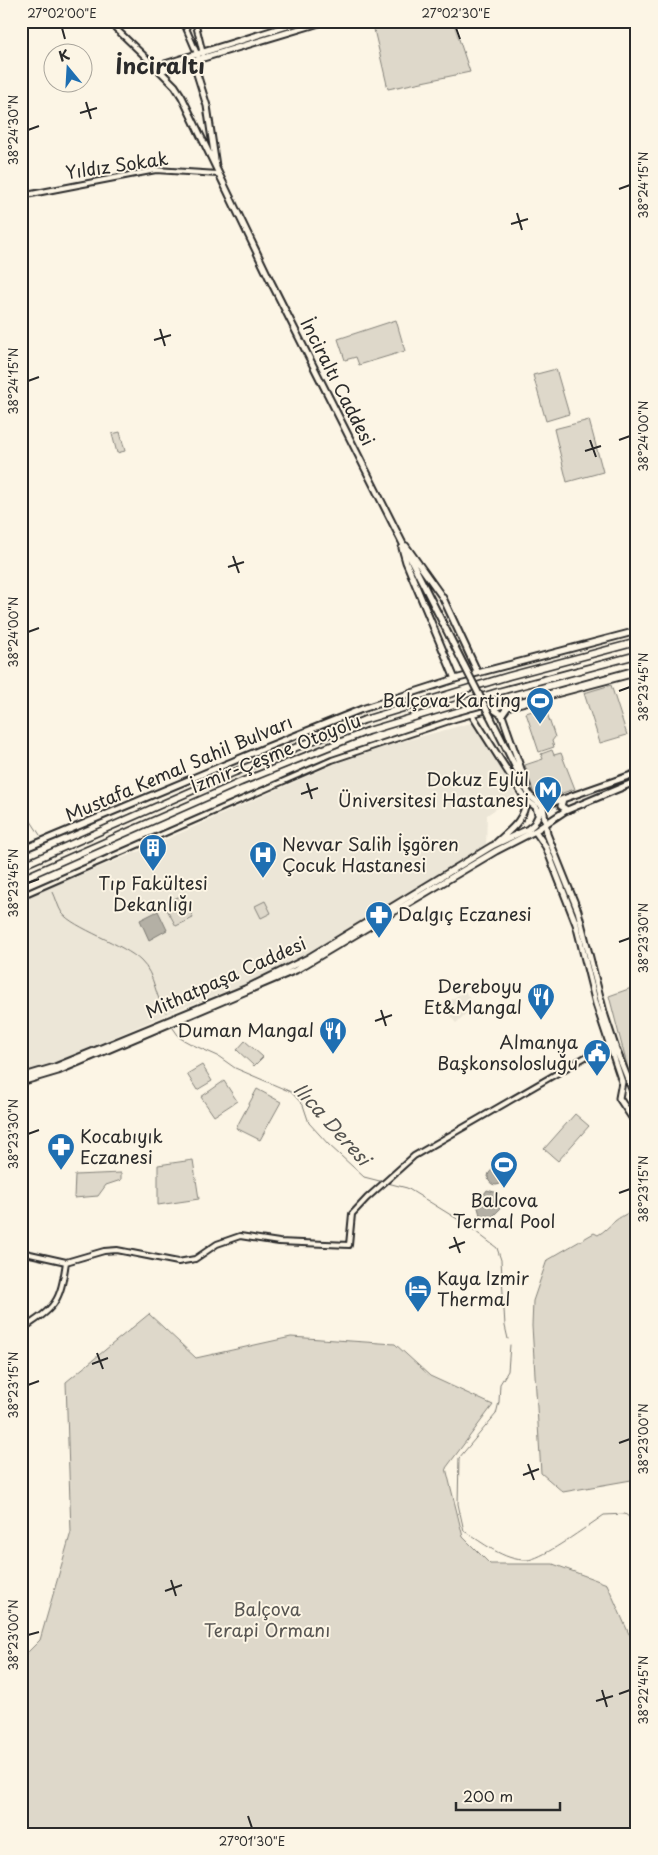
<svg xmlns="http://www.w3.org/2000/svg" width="658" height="1855" viewBox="0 0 658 1855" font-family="'Playpen Sans',sans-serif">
<rect width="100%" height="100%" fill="#fcf5e5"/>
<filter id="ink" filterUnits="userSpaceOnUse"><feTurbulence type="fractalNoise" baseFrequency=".02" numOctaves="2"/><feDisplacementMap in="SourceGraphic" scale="10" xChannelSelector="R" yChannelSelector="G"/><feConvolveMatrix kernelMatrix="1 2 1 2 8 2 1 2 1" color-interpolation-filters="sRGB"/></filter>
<g filter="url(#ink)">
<path fill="#ece6d7" d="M471,723L489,748L516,795L487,815L486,847L319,949L263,977L174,1011L38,1070L21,1072V899L147,848L337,763L386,746Z
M465,991L474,1006L456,1023L441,1006Z"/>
<path fill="#ded8ca" stroke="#84827a" d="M372,21H453L470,72L388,89Z
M396,320L405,351L359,365L356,357L345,360L338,339Z
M556,369L569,414L546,421L533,375Z
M589,420L603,472L567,482L554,429Z
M120,432L125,451L117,453L112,434Z
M611,685L627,735L600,743L584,693Z
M545,707L555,737L552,741L554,747L539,752L526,713Z
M552,750L554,755L561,753L575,789L543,799L534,794L525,765L543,759L541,754Z
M182,895L193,918L176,926L164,904Z
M265,901L271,913L261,918L255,906Z
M637,986V1084H632L609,996Z
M245,1041L263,1057L254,1066L237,1050Z
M202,1065L212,1081L197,1090L187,1074Z
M224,1081L237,1101L214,1116L201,1097Z
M257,1089L281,1102L260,1140L236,1128Z
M575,1114L589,1126L558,1161L544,1149Z
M193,1160L199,1199L158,1205V1165Z
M121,1173V1180L106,1185L98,1196L74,1198L75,1175Z
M637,1203V1479L563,1492L541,1473L532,1326L533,1301L547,1260L594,1233L598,1235C605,1231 609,1226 615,1221C625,1213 628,1216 637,1203Z
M149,1314L196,1358L291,1337L395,1344L430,1376L493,1405L446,1468L463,1537L490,1564H553L607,1584L629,1634L637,1642V1834H21V1659L40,1640L71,1532L66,1382Z"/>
<path fill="#b4b0a5" stroke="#7d7b74" d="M158,911L167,930L149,940L140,920Z
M488 1177a8 8 0 1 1 16 0a8 8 0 1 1-16 0Z
M487,1190L498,1193L500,1209L492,1217L480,1215L477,1204Z"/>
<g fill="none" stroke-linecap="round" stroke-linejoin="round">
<path stroke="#7d7b74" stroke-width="1" d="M21,806L40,835
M53,892C56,898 58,907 62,913C73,928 124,944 141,961C156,975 154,997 166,1012
M173,1028L180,1038L191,1044L218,1056L235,1068L291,1092L303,1105L309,1123L329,1145L364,1177L407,1188L467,1225L497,1248L501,1260L505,1326L508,1339
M510,1345L508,1371L500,1384L499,1402L496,1414L459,1458L458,1504L464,1531C482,1542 504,1561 527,1560C541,1559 573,1536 585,1528
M588,1526L604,1515L625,1514L637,1523"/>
<defs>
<path id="minor" d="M108,21L160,71
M183,21L198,56
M195,21L203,54
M21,196L156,170L218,174
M505,708L637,673
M21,896L332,760L455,719L637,669
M591,1055L610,1049
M21,1252L66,1262L104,1251L117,1250L178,1262L195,1259L217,1244L240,1236L279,1242L349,1245L352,1214L367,1198L414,1156L608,1044
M21,1330C56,1307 60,1303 66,1262"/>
<path id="major" d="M193,61L207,106L216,166
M160,70L165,64L303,21
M160,71L175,86L182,97L271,282L464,665
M160,71L326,21
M406,546L443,598L478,673
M402,548L406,562L455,679
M493,709L502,715L527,786
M472,715L526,800L536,807L538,814
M502,715L507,708
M490,716L530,796L543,806L547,834L578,911L605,1016L616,1049L634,1094L637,1108
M563,799L561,806L567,810
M535,831L546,847L576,924L596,1004L622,1082L619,1098L637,1125
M496,843C510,830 525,820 526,800
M21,850L267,747L362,709L455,679L637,631
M21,1077L55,1067L245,989L308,958L492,846L528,829L534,824L543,806L637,773
M21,1082L58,1071L296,970L496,851L535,831L565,811L637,781"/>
<path id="highway" d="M21,866L235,772L364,720L509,676L637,642
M21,879L241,782L368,731L501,691L637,655"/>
</defs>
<use href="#minor" stroke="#2b2b2b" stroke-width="8"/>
<use href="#major" stroke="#2b2b2b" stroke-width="9"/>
<use href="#highway" stroke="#2b2b2b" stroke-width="9"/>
<use href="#minor" stroke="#fcf5e5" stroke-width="4"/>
<use href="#major" stroke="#fcf5e5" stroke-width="5"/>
<use href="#highway" stroke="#fcf5e5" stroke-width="5.5"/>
<defs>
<path id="major-bridge" d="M464,665L490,716"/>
</defs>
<use href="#major-bridge" stroke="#2b2b2b" stroke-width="9" stroke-linecap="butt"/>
<use href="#major-bridge" stroke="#fcf5e5" stroke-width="5"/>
</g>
</g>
<path fill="none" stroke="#2b2b2b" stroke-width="2" d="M62,28L65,39M456,28L460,39M86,102L91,119M80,113L97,108M28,130L39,126M619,189L630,185M517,213L522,230M511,224L528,219M160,329L165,346M154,340L171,335M28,381L39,377M590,440L596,457M619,440L630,436M585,451L601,446M233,556L239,573M228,567L244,562M28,632L39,628M619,691L630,687M307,783L312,799M301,794L318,788M28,883L39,879M619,942L630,938M381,1010L386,1026M375,1021L392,1015M28,1134L39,1130M619,1193L630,1189M454,1237L460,1253M449,1248L465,1242M97,1353L103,1369M92,1364L108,1358M28,1385L39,1381M619,1443L630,1439M528,1464L534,1480M523,1475L539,1469M171,1580L176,1596M165,1591L182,1585M28,1635L39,1632M602,1690L607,1707M619,1694L630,1690M596,1701L613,1696M248,1816L252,1828"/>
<defs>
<symbol id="stadium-pin" viewBox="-11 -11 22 30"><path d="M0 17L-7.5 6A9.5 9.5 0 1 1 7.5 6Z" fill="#1f6fb2" stroke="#fcf5e5"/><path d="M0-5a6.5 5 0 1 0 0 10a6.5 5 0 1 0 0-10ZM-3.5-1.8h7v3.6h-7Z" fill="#fff"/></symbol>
<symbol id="metro-pin" viewBox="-11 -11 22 30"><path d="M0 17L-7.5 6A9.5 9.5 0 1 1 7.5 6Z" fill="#1f6fb2" stroke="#fcf5e5"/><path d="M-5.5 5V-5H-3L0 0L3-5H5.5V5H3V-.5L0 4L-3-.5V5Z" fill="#fff"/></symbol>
<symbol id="building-pin" viewBox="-11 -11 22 30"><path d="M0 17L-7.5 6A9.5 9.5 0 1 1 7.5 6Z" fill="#1f6fb2" stroke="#fcf5e5"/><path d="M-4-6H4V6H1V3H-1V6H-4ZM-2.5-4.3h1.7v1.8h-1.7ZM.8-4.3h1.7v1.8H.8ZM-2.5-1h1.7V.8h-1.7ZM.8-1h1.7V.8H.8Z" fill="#fff"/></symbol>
<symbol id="hospital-pin" viewBox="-11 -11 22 30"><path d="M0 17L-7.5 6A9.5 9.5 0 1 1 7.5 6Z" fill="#1f6fb2" stroke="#fcf5e5"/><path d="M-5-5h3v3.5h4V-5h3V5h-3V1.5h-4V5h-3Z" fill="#fff"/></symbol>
<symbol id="pharmacy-pin" viewBox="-11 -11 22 30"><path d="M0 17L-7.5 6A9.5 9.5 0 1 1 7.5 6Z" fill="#1f6fb2" stroke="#fcf5e5"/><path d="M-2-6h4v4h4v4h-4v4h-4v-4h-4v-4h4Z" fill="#fff"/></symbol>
<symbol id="restaurant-pin" viewBox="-11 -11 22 30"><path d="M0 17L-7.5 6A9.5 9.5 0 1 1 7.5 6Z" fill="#1f6fb2" stroke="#fcf5e5"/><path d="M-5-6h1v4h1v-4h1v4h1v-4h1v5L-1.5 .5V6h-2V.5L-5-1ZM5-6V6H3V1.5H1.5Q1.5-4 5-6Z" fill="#fff"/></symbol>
<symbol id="civic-pin" viewBox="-11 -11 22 30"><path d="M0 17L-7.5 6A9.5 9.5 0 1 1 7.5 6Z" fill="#1f6fb2" stroke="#fcf5e5"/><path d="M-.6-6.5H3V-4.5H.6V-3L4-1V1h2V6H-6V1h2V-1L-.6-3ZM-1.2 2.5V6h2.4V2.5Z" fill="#fff"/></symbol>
<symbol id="hotel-pin" viewBox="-11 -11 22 30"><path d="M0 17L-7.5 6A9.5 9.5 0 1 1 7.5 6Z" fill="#1f6fb2" stroke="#fcf5e5"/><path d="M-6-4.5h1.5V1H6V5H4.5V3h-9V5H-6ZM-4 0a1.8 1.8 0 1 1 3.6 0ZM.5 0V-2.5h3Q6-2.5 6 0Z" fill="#fff"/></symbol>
</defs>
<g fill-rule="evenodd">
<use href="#stadium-pin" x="524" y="685" width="32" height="43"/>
<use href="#metro-pin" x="532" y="774" width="32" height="43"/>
<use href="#building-pin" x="137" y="832" width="32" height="43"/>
<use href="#hospital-pin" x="247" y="839" width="32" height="43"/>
<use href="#pharmacy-pin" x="363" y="899" width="32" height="43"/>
<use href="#restaurant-pin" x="525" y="981" width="32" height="43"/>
<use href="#restaurant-pin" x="317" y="1015" width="32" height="43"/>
<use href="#civic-pin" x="581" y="1037" width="32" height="43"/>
<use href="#pharmacy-pin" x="45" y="1131" width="32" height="43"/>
<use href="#stadium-pin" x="488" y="1149" width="32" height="43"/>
<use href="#hotel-pin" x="402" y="1273" width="32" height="43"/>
</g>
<g text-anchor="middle" stroke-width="4" stroke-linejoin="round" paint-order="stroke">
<g font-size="18" fill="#2b2b2b" stroke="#fcf5e5">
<text transform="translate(117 166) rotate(-8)" y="6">Yıldız Sokak</text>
<text transform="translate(337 382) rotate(63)" y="6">İnciraltı Caddesi</text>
<text transform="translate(276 754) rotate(-22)" y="6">İzmir-Çeşme Otoyolu</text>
<text transform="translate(179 769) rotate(-23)" y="6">Mustafa Kemal Sahil Bulvarı</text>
<text transform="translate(226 978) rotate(-24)" y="6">Mithatpaşa Caddesi</text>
</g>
<g font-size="18" fill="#2b2b2b" stroke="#fcf5e5" text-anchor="end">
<text x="521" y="707">Balçova Karting</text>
<text x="529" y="786">Dokuz Eylül<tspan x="529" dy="21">Üniversitesi Hastanesi</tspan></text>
<text x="282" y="851" text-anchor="start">Nevvar Salih İşgören<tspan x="282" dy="21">Çocuk Hastanesi</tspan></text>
<text x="153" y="890" text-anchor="middle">Tıp Fakültesi<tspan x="153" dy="21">Dekanlığı</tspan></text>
<text x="398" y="921" text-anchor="start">Dalgıç Eczanesi</text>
<text x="522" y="993">Dereboyu<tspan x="522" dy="21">Et&amp;Mangal</tspan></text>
<text x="314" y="1037">Duman Mangal</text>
<text x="578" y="1049">Almanya<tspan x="578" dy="21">Başkonsolosluğu</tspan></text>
<text x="80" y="1143" text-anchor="start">Kocabıyık<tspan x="80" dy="21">Eczanesi</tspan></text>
<text x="504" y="1207" text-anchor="middle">Balcova<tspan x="504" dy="21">Termal Pool</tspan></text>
<text x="437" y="1285" text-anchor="start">Kaya Izmir<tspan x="437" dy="21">Thermal</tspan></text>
</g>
<g font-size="18" fill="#585653" stroke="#fcf5e5">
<text x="267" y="1616">Balçova<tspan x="267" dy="21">Terapi Ormanı</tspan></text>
</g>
<g font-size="19" font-style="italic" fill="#545350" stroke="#fcf5e5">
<text transform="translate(332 1124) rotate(48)" y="7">Ilıca Deresi</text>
</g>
<g font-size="22" font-weight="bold" fill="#2b2b2b" stroke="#fcf5e5">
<text x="160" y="74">İnciraltı</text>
</g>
</g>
<rect width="658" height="1855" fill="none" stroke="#fcf5e5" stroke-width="55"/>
<g transform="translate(68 68) rotate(342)"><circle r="24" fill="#fcf5e5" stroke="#a8a49b"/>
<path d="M0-4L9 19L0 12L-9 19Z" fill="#1f6fb2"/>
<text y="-8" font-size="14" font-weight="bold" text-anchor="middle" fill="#2b2b2b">K</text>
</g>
<path d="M456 1802v8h104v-8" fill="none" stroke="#2b2b2b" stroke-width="2.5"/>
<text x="463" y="1802" font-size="15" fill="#2b2b2b" stroke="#fcf5e5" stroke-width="4" paint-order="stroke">200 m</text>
<rect x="28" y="28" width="602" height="1800" fill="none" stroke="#2b2b2b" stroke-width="2"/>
<g font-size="12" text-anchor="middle" fill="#2b2b2b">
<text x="62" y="18">27°02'00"E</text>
<text x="456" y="18">27°02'30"E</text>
<text transform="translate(14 130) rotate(-90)" y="4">38°24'30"N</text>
<text transform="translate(644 185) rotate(-90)" y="4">38°24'15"N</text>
<text transform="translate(14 381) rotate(-90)" y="4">38°24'15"N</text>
<text transform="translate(644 436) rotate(-90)" y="4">38°24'00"N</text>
<text transform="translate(14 632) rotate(-90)" y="4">38°24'00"N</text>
<text transform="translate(644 687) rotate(-90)" y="4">38°23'45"N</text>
<text transform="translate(14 883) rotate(-90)" y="4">38°23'45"N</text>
<text transform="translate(644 938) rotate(-90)" y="4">38°23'30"N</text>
<text transform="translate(14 1134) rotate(-90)" y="4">38°23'30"N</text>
<text transform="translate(644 1189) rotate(-90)" y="4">38°23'15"N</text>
<text transform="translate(14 1385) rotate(-90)" y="4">38°23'15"N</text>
<text transform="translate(644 1439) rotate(-90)" y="4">38°23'00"N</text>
<text transform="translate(14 1635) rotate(-90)" y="4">38°23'00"N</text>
<text transform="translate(644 1690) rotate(-90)" y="4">38°22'45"N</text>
<text x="252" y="1846">27°01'30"E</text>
</g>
</svg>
